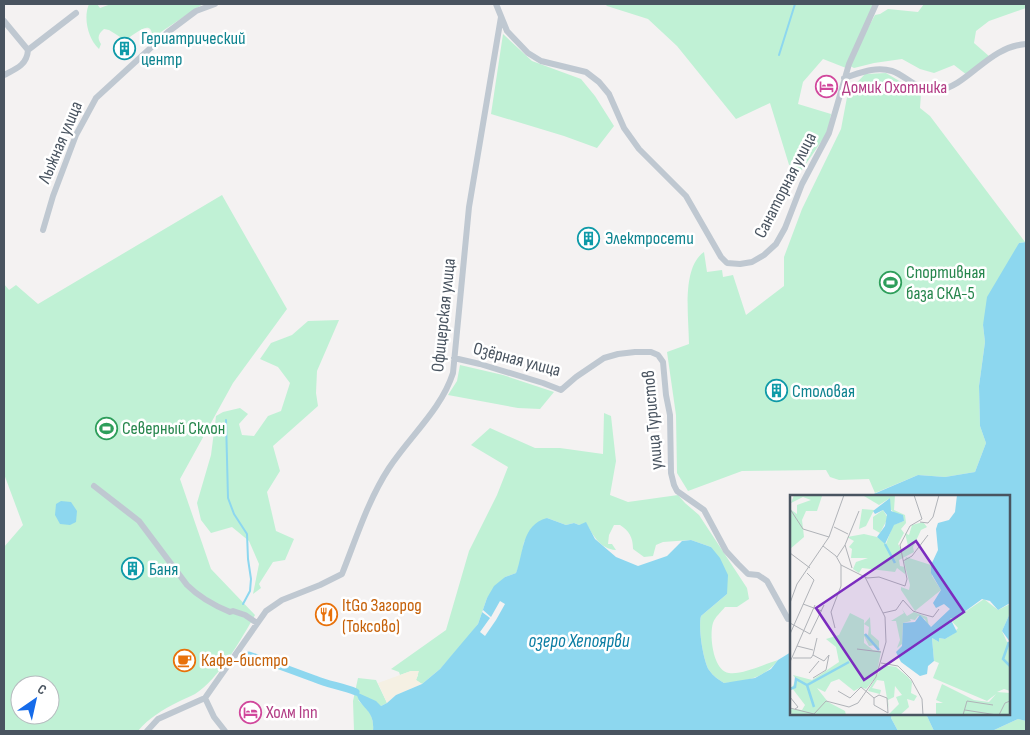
<svg xmlns="http://www.w3.org/2000/svg" width="1030" height="735" viewBox="0 0 1030 735" font-family="'Sofia Sans Condensed',sans-serif">
<rect width="100%" height="100%" fill="#f4f2f2"/>
<path fill="#c0f1d5" fill-rule="evenodd" d="M89,4H97L100,8L111,4H203L152,38C153,15 132,37 125,40L109,30L104,29C98,34 97,38 101,44L99,49C88,39 83,18 89,4Z
M605,4H876L846,68L823,59L803,82L798,104L831,114L828,132L794,181L770,103L736,119L677,46L648,19L607,6Z
M924,4H1026V8L989,21L976,31L974,43L990,57L967,75L954,65L934,73L920,69L902,59L874,63L854,68L850,66L863,37L875,15L880,14L888,9L918,12Z
M503,34L532,61L581,79L595,96L614,126L597,148L564,136L491,114Z
M886,73L921,94L920,108L930,116L1025,242L1019,243L983,325L985,342L979,386L980,426L986,443L975,472L945,477L918,475L875,493L869,479L839,480L830,477L826,470L742,471L688,491L677,473L676,415L667,352L689,344C689,318 681,268 704,252L707,272L722,270L723,277L733,275L746,315L784,286V257L802,209L841,129L848,92L865,74Z
M222,195L287,309L233,383L180,479L211,569L255,615C242,638 218,680 195,694C190,697 183,699 178,702C162,710 149,718 138,731H4V547L23,525L4,474V284L9,290L16,285L38,304ZM20,685H50V715H20Z
M339,320L317,371L316,393L318,406L273,446L280,471L267,492L276,531L294,539L285,560L273,562L259,584L261,588L253,594L259,564L249,541L232,527L211,533L201,520L197,503L211,455L216,416L223,412L240,408L248,414L239,424L242,435L254,436L268,416L281,411L290,383L278,367L260,359L271,343L292,335L308,321Z
M460,365L503,375L554,392L540,409L518,408L448,395L457,381Z
M604,413L611,416L616,461L610,495L628,502L678,495L685,503L699,515L747,588L749,599L737,607H725C721,612 715,617 713,623C709,635 713,671 729,673C742,675 765,664 778,660C765,678 745,682 724,683C719,680 713,676 709,670C703,660 698,627 701,616L727,594L711,547L691,540L663,542L656,545L653,556L644,557L633,549C633,537 629,531 620,525H614L609,535L608,544H612L616,550C600,549 593,535 586,523L579,525L574,523L566,525L547,518L524,542L520,563L516,573L505,577L487,598L478,624L466,640L440,669L422,684L416,680L418,675L411,671L400,675L399,672L391,669L446,630L469,551L497,495L508,467L471,445L490,428L535,448H560L603,454Z
M358,678L376,680L387,703L381,706L358,700C369,711 374,715 373,731H354L353,701Z
M892,714H926L934,731H898L891,718Z
M1018,719L1026,721V731H992Z"/>
<path fill="#f5f0e3" d="M411,671H419L416,680L422,684L396,695L387,703L378,683Z"/>
<path fill="#8dd7ef" d="M1026,242V721L1018,719L992,731H934L926,714H1009V496H869L918,475L945,477L975,472L986,443L980,426L979,386L985,342L983,325L987,297L1019,243Z
M61,501L71,502L77,511L76,522L70,525L60,524L55,515L56,504Z
M547,518L566,525L574,523L579,525L586,522L595,539L616,557L638,566L667,556L682,541L691,540L711,547L720,558L728,575L727,594L701,616C698,627 703,660 709,670C713,676 719,680 724,683L755,678L771,669L778,660L791,652V714H892L891,718L898,731H373C375,708 360,710 356,692L376,701L381,706L387,703L396,695L422,684L440,669L478,624L487,598L494,586L505,577L516,573C524,553 521,525 547,518Z"/>
<path fill="#f4f2f2" d="M500,601L505,604L496,620L485,636L480,632L490,618L482,612L483,610L491,617Z"/>
<g fill="none" stroke-linecap="round" stroke-linejoin="round">
<path stroke="#8dd7ef" stroke-width="2" d="M779,55L795,4
M226,420L228,498L234,514L247,534L248,559L251,579L250,591L243,604"/>
<path stroke="#8dd7ef" stroke-width="7" d="M249,655C272,663 293,671 315,679C329,685 342,686 356,692"/>
<path stroke="#bfc8d1" stroke-width="6" d="M496,4L507,31L528,53L541,61L586,72L599,82L609,94L624,128L639,149L686,196L721,257L727,263L740,264L752,262L764,255L776,244L785,228L802,184L829,133L849,64L876,4
M4,21L28,50
M4,75C16,69 27,65 28,50L76,13
M844,78C860,73 875,66 892,71C905,75 922,94 937,91C970,85 987,47 1026,44
M43,230L53,196L76,135L96,98L168,32L196,11L215,4
M454,358L480,364L543,383L561,390L576,377L604,358L618,354L635,352H651L658,355L663,362L666,395L670,415L671,473L674,485L677,491L704,510L726,551L738,564L748,574L758,575L767,581L788,619H791
M94,486L139,521L187,585C200,598 213,605 230,612L233,611L245,615L257,623
M205,698L214,717L225,731
M147,731L158,719L205,698L266,611L282,600L320,585L342,574C356,539 368,500 389,468C410,436 441,410 453,373L469,207L501,17"/>
</g>
<defs>
<symbol id="building-ring" viewBox="-11 -11 22 22"><circle r="9.5" fill="#fff" stroke="#0f9aa8" stroke-width="1.5"/><path d="M-4-6H4V6H1V3H-1V6H-4ZM-2.5-4.3h1.7v1.8h-1.7ZM.8-4.3h1.7v1.8H.8ZM-2.5-1h1.7V.8h-1.7ZM.8-1h1.7V.8H.8Z" fill="#0f9aa8"/></symbol>
<symbol id="hotel-ring" viewBox="-11 -11 22 22"><circle r="9.5" fill="#fff" stroke="#d1479c" stroke-width="1.5"/><path d="M-6-4.5h1.5V1H6V5H4.5V3h-9V5H-6ZM-4 0a1.8 1.8 0 1 1 3.6 0ZM.5 0V-2.5h3Q6-2.5 6 0Z" fill="#d1479c"/></symbol>
<symbol id="stadium-ring" viewBox="-11 -11 22 22"><circle r="9.5" fill="#fff" stroke="#2e9e5b" stroke-width="1.5"/><path d="M0-5a6.5 5 0 1 0 0 10a6.5 5 0 1 0 0-10ZM-3.5-1.8h7v3.6h-7Z" fill="#2e9e5b"/></symbol>
<symbol id="restaurant-ring" viewBox="-11 -11 22 22"><circle r="9.5" fill="#fff" stroke="#e8710a" stroke-width="1.5"/><path d="M-5-6h1v4h1v-4h1v4h1v-4h1v5L-1.5 .5V6h-2V.5L-5-1ZM5-6V6H3V1.5H1.5Q1.5-4 5-6Z" fill="#e8710a"/></symbol>
<symbol id="cafe-ring" viewBox="-11 -11 22 22"><circle r="9.5" fill="#fff" stroke="#e8710a" stroke-width="1.5"/><path d="M-5.5-4.5H6V0H3Q3 3.5 0 3.5H-2.5Q-5.5 3.5-5.5 0ZM3-3.2v2h1.7v-2ZM-6 4.5H4V6H-6Z" fill="#e8710a"/></symbol>
</defs>
<g fill-rule="evenodd">
<use href="#building-ring" x="112" y="36" width="25" height="25"/>
<use href="#hotel-ring" x="814" y="74" width="25" height="25"/>
<use href="#building-ring" x="576" y="226" width="25" height="25"/>
<use href="#stadium-ring" x="878" y="270" width="25" height="25"/>
<use href="#building-ring" x="764" y="378" width="25" height="25"/>
<use href="#stadium-ring" x="94" y="416" width="25" height="25"/>
<use href="#building-ring" x="120" y="556" width="25" height="25"/>
<use href="#restaurant-ring" x="314" y="602" width="25" height="25"/>
<use href="#cafe-ring" x="172" y="648" width="25" height="25"/>
<use href="#hotel-ring" x="238" y="700" width="25" height="25"/>
</g>
<g text-anchor="middle" stroke-width="5" stroke-linejoin="round" paint-order="stroke">
<g font-size="18" fill="#0d838f" stroke="#fff" text-anchor="start">
<text x="141" y="44">Гериатрический<tspan x="141" dy="21">центр</tspan></text>
<text x="605" y="244">Электросети</text>
<text x="792" y="397">Столовая</text>
<text x="149" y="575">Баня</text>
</g>
<g font-size="18" fill="#b23c85" stroke="#fff" text-anchor="start">
<text x="842" y="93">Домик Охотника</text>
<text x="266" y="718">Холм Inn</text>
</g>
<g font-size="18" fill="#495460" stroke="#fff">
<text transform="translate(60 142) rotate(-67)" y="6">Лыжная улица</text>
<text transform="translate(785 185) rotate(-63)" y="6">Санаторная улица</text>
<text transform="translate(443 315) rotate(-84)" y="6">Офицерская улица</text>
<text transform="translate(517 359) rotate(15)" y="6">Озёрная улица</text>
<text transform="translate(652 420) rotate(-95)" y="6">улица Туристов</text>
</g>
<g font-size="18" fill="#27864d" stroke="#fff" text-anchor="start">
<text x="906" y="278">Спортивная<tspan x="906" dy="21">база СКА-5</tspan></text>
<text x="122" y="434">Северный Склон</text>
</g>
<g font-size="18" fill="#c56008" stroke="#fff" text-anchor="start">
<text x="342" y="611">ItGo Загород<tspan x="342" dy="21">(Токсово)</tspan></text>
<text x="201" y="666">Кафе-бистро</text>
</g>
<g font-size="19" font-style="italic" fill="#0a7da3" stroke="#fff">
<text x="579" y="647">озеро Хепоярви</text>
</g>
</g>
<g transform="translate(790 495)">
<rect width="220" height="220" fill="#f4f2f2"/>
<path d="M4,0L32,1L27,16H16L12,25L14,42L0,54V14L7,19V10L21,5L13,2L1,8ZM87,0H105L104,15L115,20L116,28L111,34L114,38L108,49L112,56L118,51L115,38L119,40L122,30L133,27L137,32L131,35L123,52L124,57L109,65L110,71L115,72V79L107,73L105,77L72,73L69,78L63,74L66,67L78,63H61L62,54L59,52L64,46L57,42L74,39L87,42L96,49L103,30L114,26L100,14V3L89,10L74,1ZM72,14L84,15L76,31L69,34ZM93,15L98,23L90,38L83,34V22ZM116,62L141,70L142,81L151,95L125,116L111,95V92L119,95L120,90L114,67ZM194,104L208,115L220,109V118L212,136L217,147H220V196L214,194L207,197L220,198V220H146V208H153L146,205L152,189L184,205L199,207L206,199L197,206L143,183L149,168L144,166L142,143L149,147V143L155,144L163,139L168,133L159,123H166ZM112,114L117,121L124,117L137,122L139,131L144,128L138,132L135,124L128,121L125,125L120,124L121,126L113,128L112,149L107,153L110,145L106,126H101L114,118ZM60,118L74,125V139L78,140L79,132L74,129L80,122L81,139L89,146V154L85,150L79,151L74,141V148L83,155L91,156L86,182L76,194L71,192L64,196L49,184L41,187L35,197L27,193L38,207L55,216L56,220H2L0,214L12,215L15,210L2,193L6,184L3,180L22,185L49,167L46,152L36,144L49,140ZM93,170L106,172L118,182L122,187L121,198L127,201L124,206L117,204L119,212L110,220L99,219L109,209L106,202L112,200L105,191L104,202L98,205L99,215L94,186L87,185L82,193L91,195L90,199L78,196Z" fill="#c0f1d5"/>
<path d="M167,0H220V108L208,115L200,106L192,104L166,123H160L167,137L155,144L149,143V147L142,143L144,166L138,171L137,179L130,181L111,167L106,157L112,151L113,128L125,127L130,120L141,132L160,114L154,109L146,113L143,108L151,95L141,78V70L148,55L146,34L148,28L159,25L165,17ZM100,3L101,16L113,20L114,26L104,30L95,49L87,42L95,31L97,20L93,15L85,19L83,16ZM220,118V147L212,136Z" fill="#8dd7ef"/>
<path fill="none" stroke="#8dd7ef" stroke-width="2.5" d="M95,49L105,68M75,139L89,155M219,147L213,164L220,171M17,190L24,212M0,194L5,192L6,184L17,190L59,167"/>
<path fill="none" stroke="#b0b3b8" stroke-width="1" d="M0,14L13,34L39,42M130,27L138,28L143,22L149,0M44,32L58,39M55,50L69,16M33,51L46,61L51,70L77,83L89,82L115,91L117,84L110,50L120,31L132,24L124,0M0,58L20,73M47,62L55,50L62,73M113,66L122,61L138,40M0,108L7,89L39,42L54,0M13,109L32,116M93,118L106,115L113,105L123,116L132,119L143,122L149,114M0,128L20,139L34,110M45,133L41,117L51,91V70M0,139L24,85L17,78M7,151L23,155M67,154L91,157M23,160L27,143M3,163H21L23,160M0,167L25,110M91,168L108,171L121,184L132,204L133,220M19,178L29,166M23,183L36,175L39,160L34,166L23,160M48,196L60,203L71,192L84,203V210L98,218L97,203L89,200L84,203M0,202L8,212L5,214M0,213L24,219L36,206L59,212L68,208L86,182L96,147L95,122L75,82M175,215L207,220M173,220L177,206L203,210M209,220L215,208L220,206"/>
<path fill="#7b2cbf" fill-opacity="0.15" stroke="#7b2cbf" stroke-width="2.5" d="M126,46L174,117L74,185L26,113Z"/>
<rect width="220" height="220" fill="none" stroke="#495460" stroke-width="2.5"/>
</g>
<rect width="1030" height="735" fill="none" stroke="#495460" stroke-width="10"/>
<g transform="translate(35 700) rotate(34)"><circle r="24" fill="#ffffff" stroke="#b6bbbf"/>
<path d="M0-4L9 19L0 12L-9 19Z" fill="#156bea"/>
<text y="-8" font-size="14" font-weight="bold" text-anchor="middle" fill="#495460">С</text>
</g>
</svg>
